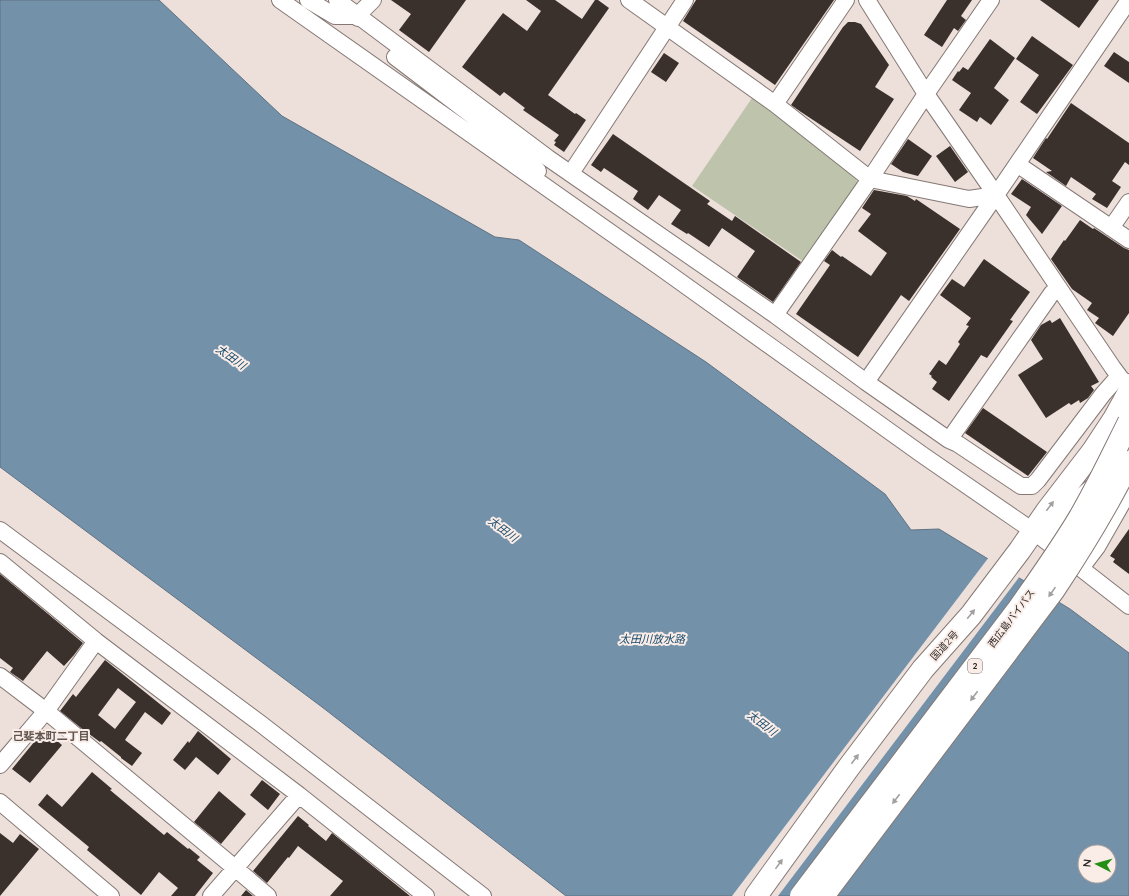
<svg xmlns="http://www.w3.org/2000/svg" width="1129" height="896" viewBox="0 0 1129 896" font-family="Quicksand,'Noto Sans JP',sans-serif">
<rect width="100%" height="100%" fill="#eddfda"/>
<path fill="#bec4ac" d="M752,98L856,174L857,184L804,262L692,186Z"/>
<path fill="#7391a9" stroke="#5f7283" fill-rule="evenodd" d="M0,0H159L282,116L495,237L519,240L706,362L885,494L911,530L939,529L1070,609L1129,653V896H566L322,707L0,467ZM1085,852H1109V876H1085Z"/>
<path fill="#eddfda" d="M989,557L1020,576L778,896H732Z"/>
<path fill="#3a302c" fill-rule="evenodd" d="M391,0H466L429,52L399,30L411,14Z
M526,0H555L582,19L595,0H598L609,8L548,95L575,114L576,113L586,120L564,152L554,145L556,142L554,141L559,135L523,110L525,108L504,92L500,96L462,67L503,13L527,31L541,11Z
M696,0H834L775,85L683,21Z
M947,0H972L961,16L966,20L958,31L954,28L942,47L924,35Z
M1040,0H1099L1079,28Z
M848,22H855L861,24L889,65L875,87L894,99L860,151L801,112L791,105L843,27Z
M1032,36L1073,65L1037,114L1020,102L1039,75L1016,59Z
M990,39L1015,58L994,88L1009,100L991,125L980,117L977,122L959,110L971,93L952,80L958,71L959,72L963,67L968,70Z
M1114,52L1129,62V83L1104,66Z
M664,53L679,63L666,82L651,72Z
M1071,103L1129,143V165L1125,162L1112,181L1121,187L1107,208L1092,199L1096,194L1071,177L1066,186L1046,172L1052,171L1033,158L1046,138L1047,139Z
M613,134L710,201L707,204L732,221L735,216L801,262L773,302L737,277L755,251L722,228L709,247L688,233L687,234L671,224L681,210L659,195L648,210L633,199L638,191L604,168L601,172L591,165Z
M908,139L932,156L918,176L903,172L891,164Z
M950,146L968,172L955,182L936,156Z
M1022,179L1062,206L1042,234L1026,215L1031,207L1011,194Z
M874,190L907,196L915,201L916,199L960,229L909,301L901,295L858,357L796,314L830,265L824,261L832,250L841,257L842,256L871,276L887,253L858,231L871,214L862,208Z
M1080,220L1093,229L1094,228L1124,248L1129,250V313L1113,336L1095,323L1099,318L1087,310L1092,303L1072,289L1051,259L1064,240L1065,241Z
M984,259L1030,292L1010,320L1013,321L987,358L981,355L949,401L932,389L937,382L931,377L932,376L929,374L939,360L946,365L960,344L958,342L969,326L966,325L971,318L940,295L952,279L964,287Z
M1060,318L1099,382L1091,386L1094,390L1088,398L1080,403L1079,400L1071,405L1069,403L1046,418L1018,375L1043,359L1031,340L1041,325L1050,320L1052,323Z
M983,408L1047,452L1028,476L965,433Z
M1129,529V574L1113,562L1115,559L1110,556Z
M0,574L83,643L74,655L64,666L47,651L23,681L10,672L13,668L0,658Z
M105,660L171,713L162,725L145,712L127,737L125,740L142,753L132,766L121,758V757L101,741L100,742L81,728L60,711L73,694L76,697ZM118,688L136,702L115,729L98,715Z
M44,730L62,745L30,783L12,769Z
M198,731L231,759L218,775L196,757L185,770L173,760L188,741L189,743Z
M92,772L112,789L110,790L164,835L167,832L188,849L189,848L200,857L197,860L213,873L195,896H171L178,888L159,872L141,895L87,850L89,847L38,805L47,794L62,807Z
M262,780L280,794L268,810L250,795Z
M219,791L246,814L221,844L194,822Z
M298,816L309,825L308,826L326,841L332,833L410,896H330L343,881L298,846L289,858L288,857L267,883L253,871Z
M0,833L13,843L20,834L39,849L0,896Z
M246,890L253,896H241Z"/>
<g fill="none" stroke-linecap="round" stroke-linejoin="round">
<defs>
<path id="minor" d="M280,0L661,268L924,456L1033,531L1129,606
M308,0L335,16H357L358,18
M337,0L548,158L775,315L866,382L949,440L1052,293L1059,288
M629,0L775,104L870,179L969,199L996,195
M867,0L926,94L996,195L1113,368L1122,380L1129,383
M357,16L373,0
M395,57L499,136L538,171
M775,104L846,0
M1017,164L1129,240
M571,173L685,0
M1111,228L1129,202
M775,315L870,179L926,94L991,0
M866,382L996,195L1129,0
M949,440L958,444L1021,486H1032L1038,480L1103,394L1119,376
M0,530L261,724L483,896
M0,562L96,641L299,795L426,896
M1081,568L1097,547L1129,491
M0,676L46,711L235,868L268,896
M0,765L46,711L96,641
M0,802L111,896
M211,896L299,795"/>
<path id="highway" d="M1033,531L1045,530L1058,525L1082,500L1093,490
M756,896L849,767L923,669L971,615L1020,550L1047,511L1093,451L1114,419L1129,392"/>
</defs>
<use href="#minor" stroke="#857975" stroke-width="18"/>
<use href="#highway" stroke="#857975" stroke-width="24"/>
<use href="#minor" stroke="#fff" stroke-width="16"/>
<use href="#highway" stroke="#fff" stroke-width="22"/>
<defs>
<path id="highway-bridge" d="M801,896L1017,611C1039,580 1061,549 1080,517C1098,486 1113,454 1129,422
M823,896L1053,591C1081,549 1107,507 1129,462"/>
</defs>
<use href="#highway-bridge" stroke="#857975" stroke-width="24" stroke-linecap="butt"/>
<use href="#highway-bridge" stroke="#fff" stroke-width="22"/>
</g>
<defs><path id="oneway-solid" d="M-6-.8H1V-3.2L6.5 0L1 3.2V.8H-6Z"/></defs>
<g fill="#a2a09f">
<use href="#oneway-solid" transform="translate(1050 506) rotate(-53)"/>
<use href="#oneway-solid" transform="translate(1052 592) rotate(125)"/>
<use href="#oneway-solid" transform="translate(971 614) rotate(-51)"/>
<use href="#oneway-solid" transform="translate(974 696) rotate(127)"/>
<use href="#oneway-solid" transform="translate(855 759) rotate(-53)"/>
<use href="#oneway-solid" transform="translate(896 799) rotate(127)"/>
<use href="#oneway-solid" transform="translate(779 864) rotate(-54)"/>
</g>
<g text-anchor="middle" stroke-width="4" stroke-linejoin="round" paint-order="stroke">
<rect fill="#faece7" stroke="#6d6562" stroke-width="1" x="968" y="659" width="14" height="14" rx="3"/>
<g font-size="9" font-weight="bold" fill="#302b29">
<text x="975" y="669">2</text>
</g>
<g font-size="10" fill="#302b29" stroke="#faece7">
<text transform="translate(1011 618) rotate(-53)" y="4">西広島バイパス</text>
<text transform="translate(944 645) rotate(-48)" y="4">国道2号</text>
</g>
<g font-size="11" font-style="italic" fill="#134769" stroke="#faece7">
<text transform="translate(231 357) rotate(35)" y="4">太田川</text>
<text transform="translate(503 529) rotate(37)" y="4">太田川</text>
<text x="652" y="643">太田川放水路</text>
<text transform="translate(762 723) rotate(37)" y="4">太田川</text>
</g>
<g font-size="11" font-weight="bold" fill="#5f5450" stroke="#faece7">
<text x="51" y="740">己斐本町二丁目</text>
</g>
</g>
<g transform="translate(1097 864) rotate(276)"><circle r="19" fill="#faece7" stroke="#a99f9b"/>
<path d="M0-3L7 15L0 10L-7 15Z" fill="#248f14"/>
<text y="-6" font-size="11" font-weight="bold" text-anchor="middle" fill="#302b29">N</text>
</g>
</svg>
